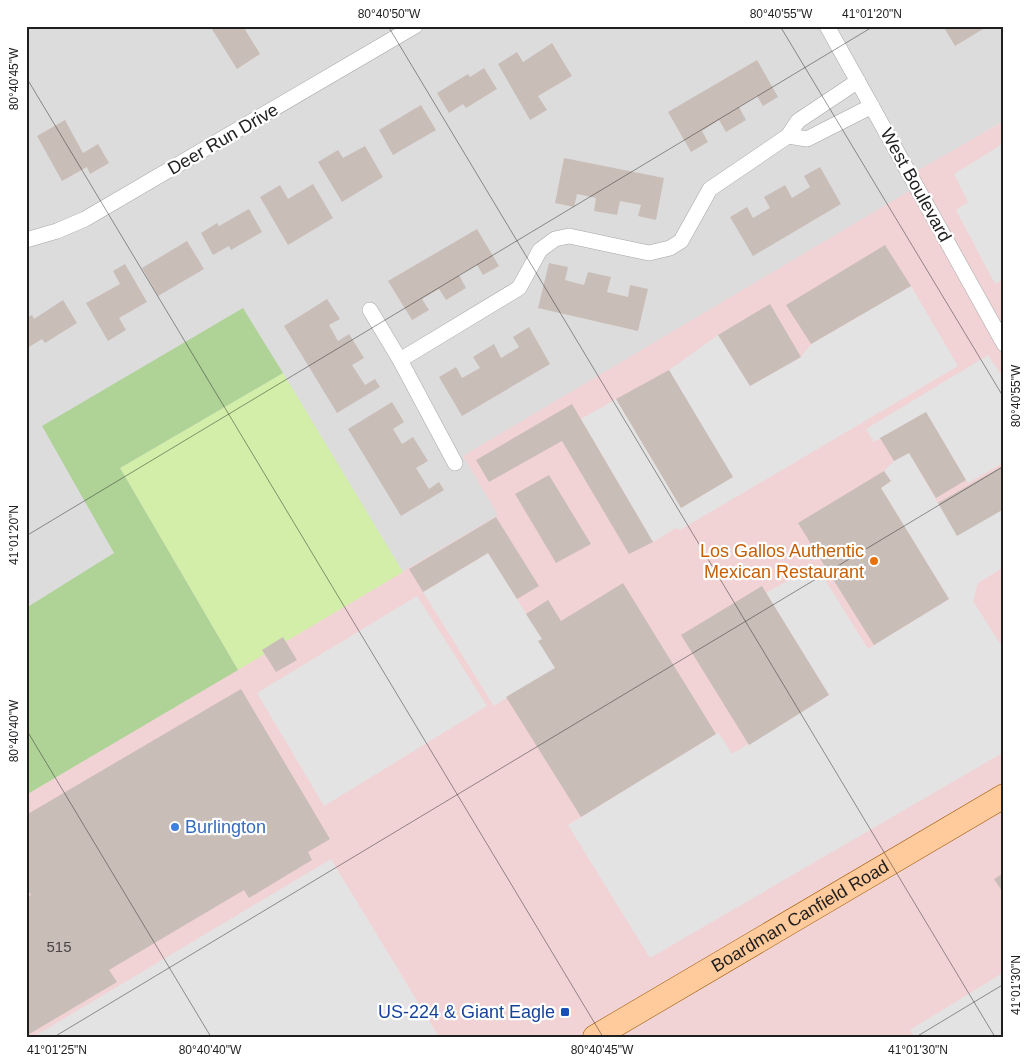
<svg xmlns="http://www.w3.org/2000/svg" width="1030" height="1063" viewBox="0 0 1030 1063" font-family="Helvetica,sans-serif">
<rect width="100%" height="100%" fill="#f1ece5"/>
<path fill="#dddcdc" d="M26,26H1004V121L911,175L917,187L464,456L499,515L26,795Z"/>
<path fill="#f2d3d5" d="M1004,121V1037H26V795L498,515L463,456L916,187L910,175Z"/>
<path fill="#d2eea8" d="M283,373L403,572L238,670L120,468Z"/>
<path fill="#afd297" d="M243,308L283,373L120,468L238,670L26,795V608L114,553L42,426Z"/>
<path fill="#e3e3e3" d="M1004,143V279L995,284L956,210L968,202L954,174Z
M911,286L958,366L680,530L676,528L653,542L581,419L616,399L681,508L732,477L669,370L718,335L750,386L801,357L811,344Z
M988,355L1004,379V471L1001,464L968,483L926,412L874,442L866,429Z
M909,453L938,503L1004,509V567L978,583L973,601L1004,650V752L650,958L568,825L716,734L719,733L732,754L829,695L766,593L816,565L868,649L949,599L881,488L891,481L884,471L894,461Z
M488,553L542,639L555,668L494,706L423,592Z
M417,596L487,706L324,806L257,693Z
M331,859L439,1037H33Z
M1004,972V1037H915L910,1030Z"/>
<path fill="#c9bdb8" d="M210,26H243L260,54L237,69Z
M943,26H988L955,46Z
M552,43L572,76L538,96L547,110L530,120L498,64L517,52L523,62Z
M757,60L778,97L763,106L757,96L739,107L746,120L726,132L719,120L702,131L708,142L691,152L668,112Z
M484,68L497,89L466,108L463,104L449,113L437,93L468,74L470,77Z
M421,105L436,130L393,155L379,130Z
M65,120L83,153L98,144L109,163L90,174L87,167L62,181L37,136Z
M365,146L383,177L342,202L318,162L338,150L343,158Z
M564,158L664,178L656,220L638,216L641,205L620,201L617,215L594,211L596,198L577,194L574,207L555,203Z
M820,167L841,204L753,256L730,217L747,207L753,218L770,208L764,197L785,185L792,198L810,187L804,176Z
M313,184L333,218L288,245L260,197L280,185L288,199Z
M249,209L262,232L231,250L229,246L213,255L201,233L217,223L219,226Z
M477,229L499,266L483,275L477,265L459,275L466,288L446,300L439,289L422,299L429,310L412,320L388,281Z
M187,241L204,269L158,296L142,268Z
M885,245L911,286L811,344L786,305Z
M549,263L568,267L565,280L584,285L588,272L611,277L607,292L628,297L630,285L648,289L638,331L538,308Z
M125,264L147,302L119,318L126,330L108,341L86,303L120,284L113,271Z
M327,299L340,319L329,325L338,341L349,334L364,358L352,365L365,385L375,379L380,387L337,413L284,326Z
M63,300L77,323L45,343L42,339L29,347L26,343V318L32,315L34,319Z
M770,304L801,357L750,386L718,335Z
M529,327L550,364L462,416L439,377L456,367L462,378L480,368L473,357L494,344L501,358L519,347L513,337Z
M669,370L733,477L681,508L616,399Z
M392,402L404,422L393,429L402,444L413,437L428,461L416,468L429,489L439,482L444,490L401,516L348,429Z
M572,404L653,542L629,554L562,441L489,482L476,460Z
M926,412L966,480L936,498L909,453L894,461L880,438Z
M1001,467L1004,471V509L957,536L938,503Z
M884,471L891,481L881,488L949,599L874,645L798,523Z
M549,475L591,544L556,563L515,494Z
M496,517L539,586L517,599L488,553L423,592L409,569Z
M623,583L716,734L581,817L506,697L555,668L538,641L542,639L526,614L548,600L561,621Z
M762,586L829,695L749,745L681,635Z
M283,637L297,660L276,672L262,650Z
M241,689L330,839L308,852L312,860L249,898L244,890L109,970L117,982L26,1036V898L31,895L28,890L26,891V815Z
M1004,873V894L994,879Z"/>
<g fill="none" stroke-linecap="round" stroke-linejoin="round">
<defs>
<path id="minor" d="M827,26L1004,344
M788,136L807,139L872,106
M26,240L57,231L85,219L415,26
M370,310L400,360
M455,463L400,360L519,288L540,250L555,239L569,236L649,253L670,248L681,241L710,189L788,136L798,121L858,81"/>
<g id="primary">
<path id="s1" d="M595,1037L1004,796"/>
</g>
</defs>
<use href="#minor" stroke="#a6a6a6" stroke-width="16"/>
<use href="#primary" stroke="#9b5700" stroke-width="25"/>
<use href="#minor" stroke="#fff" stroke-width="15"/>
<use href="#primary" stroke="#ffca9c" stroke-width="24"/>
</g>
<path fill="none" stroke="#1f1f1f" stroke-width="1" stroke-opacity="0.45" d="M388,26L995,1037M780,26L1004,398M26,77L603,1037M26,536L874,26M26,729L211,1037M54,1037L1004,466M916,1037L1004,984"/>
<circle fill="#e8710a" stroke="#fff" stroke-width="2" cx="874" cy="561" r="5"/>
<circle fill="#3f7fe0" stroke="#fff" stroke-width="2" cx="175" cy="827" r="5"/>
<rect fill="#1a4fb4" stroke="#fff" stroke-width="2" x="560" y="1007" width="10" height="10" rx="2.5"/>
<g text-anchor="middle" stroke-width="4.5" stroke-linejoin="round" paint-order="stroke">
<g font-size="15" fill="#4a4645">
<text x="59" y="952">515</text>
</g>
<g font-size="18" fill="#1f1f1f" stroke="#fff">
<text transform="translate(223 139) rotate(-30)" y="6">Deer Run Drive</text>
<text transform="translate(916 185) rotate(61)" y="6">West Boulevard</text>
<text dy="6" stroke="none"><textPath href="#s1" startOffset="238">Boardman Canfield Road</textPath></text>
</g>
<g font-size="18" fill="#c56008" stroke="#fff" text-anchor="end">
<text x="864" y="557">Los Gallos Authentic<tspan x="864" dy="21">Mexican Restaurant</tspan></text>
</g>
<g font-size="18" fill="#366cbe" stroke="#fff" text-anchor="start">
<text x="185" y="833">Burlington</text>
</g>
<g font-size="18" fill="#164399" stroke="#fff" text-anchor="end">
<text x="555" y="1018">US-224 &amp; Giant Eagle</text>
</g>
</g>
<rect width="1030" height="1063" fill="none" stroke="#ffffff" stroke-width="55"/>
<rect x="28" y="28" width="974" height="1008" fill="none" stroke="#1f1f1f" stroke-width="2"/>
<g font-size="12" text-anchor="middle" fill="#1f1f1f">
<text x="389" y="18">80°40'50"W</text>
<text x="781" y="18">80°40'55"W</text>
<text x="872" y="18">41°01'20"N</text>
<text transform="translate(14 79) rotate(-90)" y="4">80°40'45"W</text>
<text transform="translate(1016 396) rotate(-90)" y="4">80°40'55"W</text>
<text transform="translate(14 535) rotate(-90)" y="4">41°01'20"N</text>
<text transform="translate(14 731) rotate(-90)" y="4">80°40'40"W</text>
<text transform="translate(1016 985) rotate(-90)" y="4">41°01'30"N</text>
<text x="57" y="1054">41°01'25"N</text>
<text x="210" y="1054">80°40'40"W</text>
<text x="602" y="1054">80°40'45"W</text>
<text x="918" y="1054">41°01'30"N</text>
</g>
</svg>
